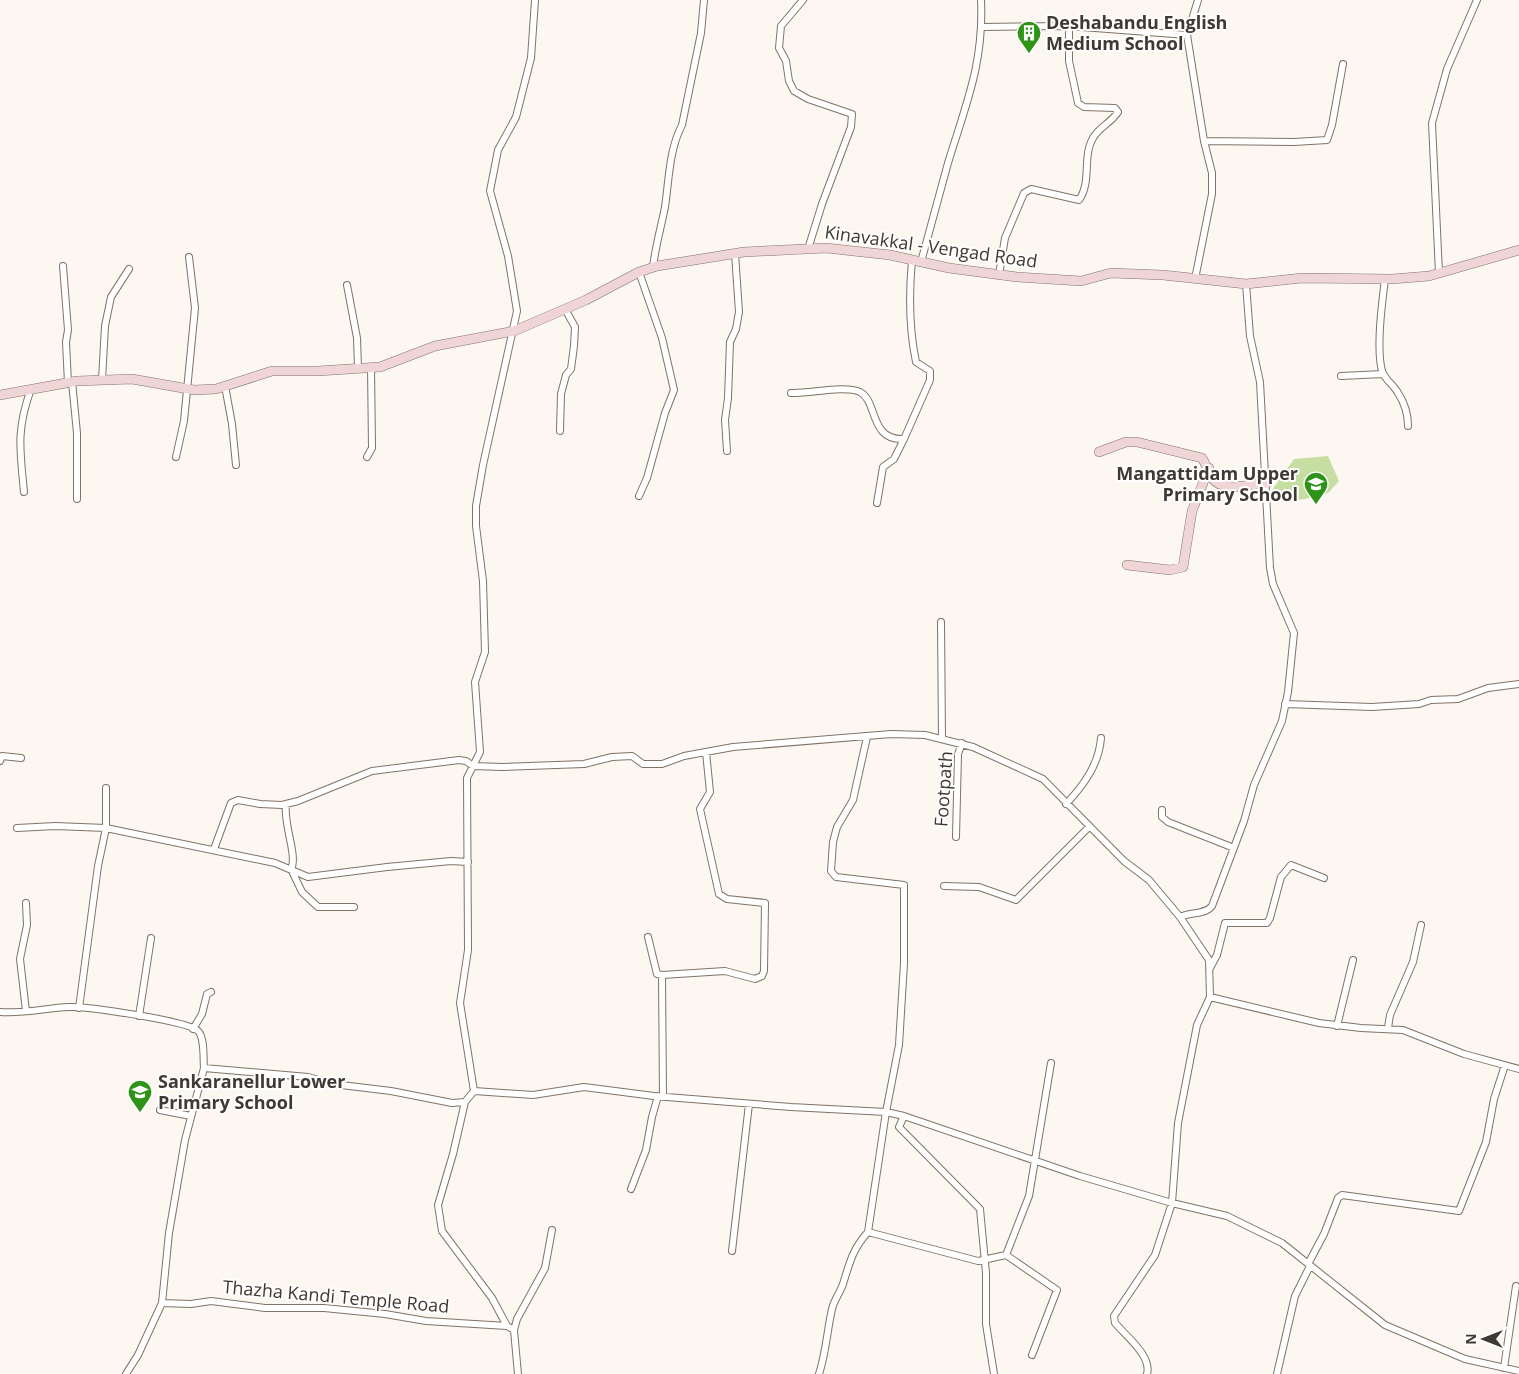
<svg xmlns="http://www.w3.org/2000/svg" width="1519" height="1374" viewBox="0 0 1519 1374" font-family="'Open Sans',sans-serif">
<rect width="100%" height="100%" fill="#fdf7f1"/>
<path fill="#c7dea3" d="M1328,456L1339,481L1328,493L1316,497L1286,502L1275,498L1272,490L1294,459Z"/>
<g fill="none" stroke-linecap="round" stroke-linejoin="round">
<defs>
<path id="street" d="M535,0L531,58L516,117L498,150L490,191L508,256L517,311L483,465L476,506V526L483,581L485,652L475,682L480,752L467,778L468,950L460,1003L474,1091L533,1095L584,1087L654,1096L791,1107L886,1112L904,1116L1080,1176L1172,1203L1227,1216L1282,1243L1385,1325L1465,1359L1519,1371
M803,0L781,26L779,48L786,61L789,81L794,91L808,99L852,114L851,127L822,204L808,249
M982,27L1069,26L1187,35L1204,141L1212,173V194L1195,279
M1187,36L1198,0
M1204,141L1294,142L1327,140L1332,125L1343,64
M921,262C930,229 939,196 948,163C966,104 984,63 981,0
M63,266L68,330L66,342L68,383
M653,268C655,247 661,228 665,207C669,180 669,150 682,125L701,33L704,0
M1439,273L1432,123L1447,69L1477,0
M999,275L1005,238L1024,193L1031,189L1079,200C1092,182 1082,156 1093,138C1099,127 1111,123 1118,112L1115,108L1084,107L1078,103L1069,61V26
M1385,279C1382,303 1376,348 1382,371C1385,380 1394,385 1398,393C1404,402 1408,415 1408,426
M347,285L357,338L358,368
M1341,376L1383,374
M102,380L105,326L111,297L129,269
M72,382L77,433V499
M225,386L232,424L236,465
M791,393C809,394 844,385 860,392C878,401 869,441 904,439L930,380V371L916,362C909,329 909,293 912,260
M560,431L561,394L566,375L571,369L574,346L575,327L565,309
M727,451L725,420L728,398L730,342L736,329L739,312L735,253
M176,457L184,421L195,308L189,257
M367,457L372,448L371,367
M24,492C20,450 16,430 31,389
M639,496L647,478L665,413L674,390L662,338L639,272
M877,503L883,467L894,459L904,439
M941,622L942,739
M1285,704L1372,707L1419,704L1431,700L1458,699L1488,688L1519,684
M0,761L2,756L21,758
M286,804C283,824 298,856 291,869L302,892L318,907H354
M1066,804C1084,785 1099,764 1101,738
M1162,810V817L1168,822L1234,848
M17,828L55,826L106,828V788
M956,837L958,754L962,743
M214,849L231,803L238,800L260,804L282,805L298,801L372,771L459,760L466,761L473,766L502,767L584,764L612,757L632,756L643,764H662L684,756L733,747L891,734L925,735L973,747L1043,779L1124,861L1149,880L1180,917L1209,960L1210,997L1197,1025L1178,1123L1172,1203L1155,1255L1114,1316L1115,1323C1126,1336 1152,1356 1147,1374
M944,886L979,887L1016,900L1089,827
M1180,917C1190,912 1205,915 1212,906L1244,821L1254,785L1282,721L1288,692L1294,633L1273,584L1270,568L1260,382L1250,336L1246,284
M648,937L657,974L662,975L663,1096
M1210,968L1217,955L1225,923H1267L1270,918L1281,877L1291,865L1324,878
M662,975L725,971L755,979L762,976L764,971L765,903L727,899L719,894L700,809L710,792L706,752
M1210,997L1319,1023L1361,1028L1403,1030L1464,1054L1519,1069
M79,1008L98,866L106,828L275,863L308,877L387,867L451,861L468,862
M26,1011L20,959L27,925L26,903
M0,1012C23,1014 46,1008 69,1007C86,1006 188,1021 198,1031C205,1038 203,1058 204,1068
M139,1016L151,938
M1337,1026L1353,960
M1388,1028L1390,1015L1413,962L1421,925
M193,1029L202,1014L207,994L211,992
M465,1102L453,1154L438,1205L442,1231L492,1298L507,1326L514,1330
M160,1110L191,1116
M904,1116L899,1127L980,1209L986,1273V1324L994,1374
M631,1189L646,1150L652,1117L658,1096
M868,1232L978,1261L1006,1255L1057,1290L1032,1355
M732,1251L749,1104
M1006,1255L1029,1196L1051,1063
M1308,1264L1324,1234L1338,1198L1342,1195L1459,1211L1486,1142L1494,1099L1505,1065
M162,1303L191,1304L211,1301L265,1308H324L385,1314L426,1321L507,1326
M1504,1368L1516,1286
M126,1374L138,1355L162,1303L169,1233L185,1140L204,1068L308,1077L333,1084L391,1091L452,1103L465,1102L474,1091
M518,1374L514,1330L517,1319L545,1268L552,1230
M819,1374C826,1353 827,1331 832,1309C834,1300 840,1293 843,1284C850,1262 852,1250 868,1232L886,1112L899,1045L904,963V885L836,877L831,871L833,842L837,827L853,800L867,737
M1277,1374L1295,1296L1310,1266"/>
<path id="secondary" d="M0,395L77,381L132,379L194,390L216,389L272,371H318L380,367L435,346L514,331L586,300L639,272L657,266L744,252L826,248L890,255L949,268L1017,277L1081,281L1111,273L1163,275L1246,284L1302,278L1392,279L1429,276L1519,250
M1099,452L1126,442H1137L1202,458C1206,464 1208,472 1213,479C1223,493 1252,484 1267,483
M1127,565L1170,570L1183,567L1192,511L1209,468"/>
</defs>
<use href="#street" stroke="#807366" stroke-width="8"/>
<use href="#secondary" stroke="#807366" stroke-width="10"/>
<use href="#street" stroke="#fff" stroke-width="6"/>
<use href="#secondary" stroke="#efd5d6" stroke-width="9"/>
</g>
<defs>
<symbol id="building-pin" viewBox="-11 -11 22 30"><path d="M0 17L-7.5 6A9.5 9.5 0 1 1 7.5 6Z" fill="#2d9418" stroke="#fff"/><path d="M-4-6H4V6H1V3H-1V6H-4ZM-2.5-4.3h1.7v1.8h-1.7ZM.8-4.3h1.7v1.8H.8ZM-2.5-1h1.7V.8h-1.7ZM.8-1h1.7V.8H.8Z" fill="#fff"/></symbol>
<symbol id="school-pin" viewBox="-11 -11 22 30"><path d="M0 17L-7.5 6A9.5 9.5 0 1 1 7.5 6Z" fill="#2d9418" stroke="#fff"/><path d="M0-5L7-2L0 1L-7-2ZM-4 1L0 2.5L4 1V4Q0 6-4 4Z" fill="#fff"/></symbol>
</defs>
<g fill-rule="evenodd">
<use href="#building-pin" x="1015" y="19" width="28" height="38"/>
<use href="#school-pin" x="1302" y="470" width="28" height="38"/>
<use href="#school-pin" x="126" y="1078" width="28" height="38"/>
</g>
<g text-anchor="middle" stroke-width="4" stroke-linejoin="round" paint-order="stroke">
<g font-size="18" font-weight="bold" fill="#3e3933" stroke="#fff" text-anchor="start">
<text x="1046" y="29">Deshabandu English<tspan x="1046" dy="21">Medium School</tspan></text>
<text x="1298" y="480" text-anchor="end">Mangattidam Upper<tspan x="1298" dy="21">Primary School</tspan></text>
<text x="158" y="1088">Sankaranellur Lower<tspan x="158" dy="21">Primary School</tspan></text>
</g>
<g font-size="18" fill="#3e3933" stroke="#fff">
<text transform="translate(931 247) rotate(8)" y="6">Kinavakkal - Vengad Road</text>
<text transform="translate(944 789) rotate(-86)" y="6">Footpath</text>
<text transform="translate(336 1297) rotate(5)" y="6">Thazha Kandi Temple Road</text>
</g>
</g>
<g transform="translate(1484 1339) rotate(270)" stroke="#ffffff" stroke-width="4" paint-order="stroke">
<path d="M0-4L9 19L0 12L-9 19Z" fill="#3e3933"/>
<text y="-8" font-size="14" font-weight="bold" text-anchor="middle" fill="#3e3933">N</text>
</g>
</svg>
